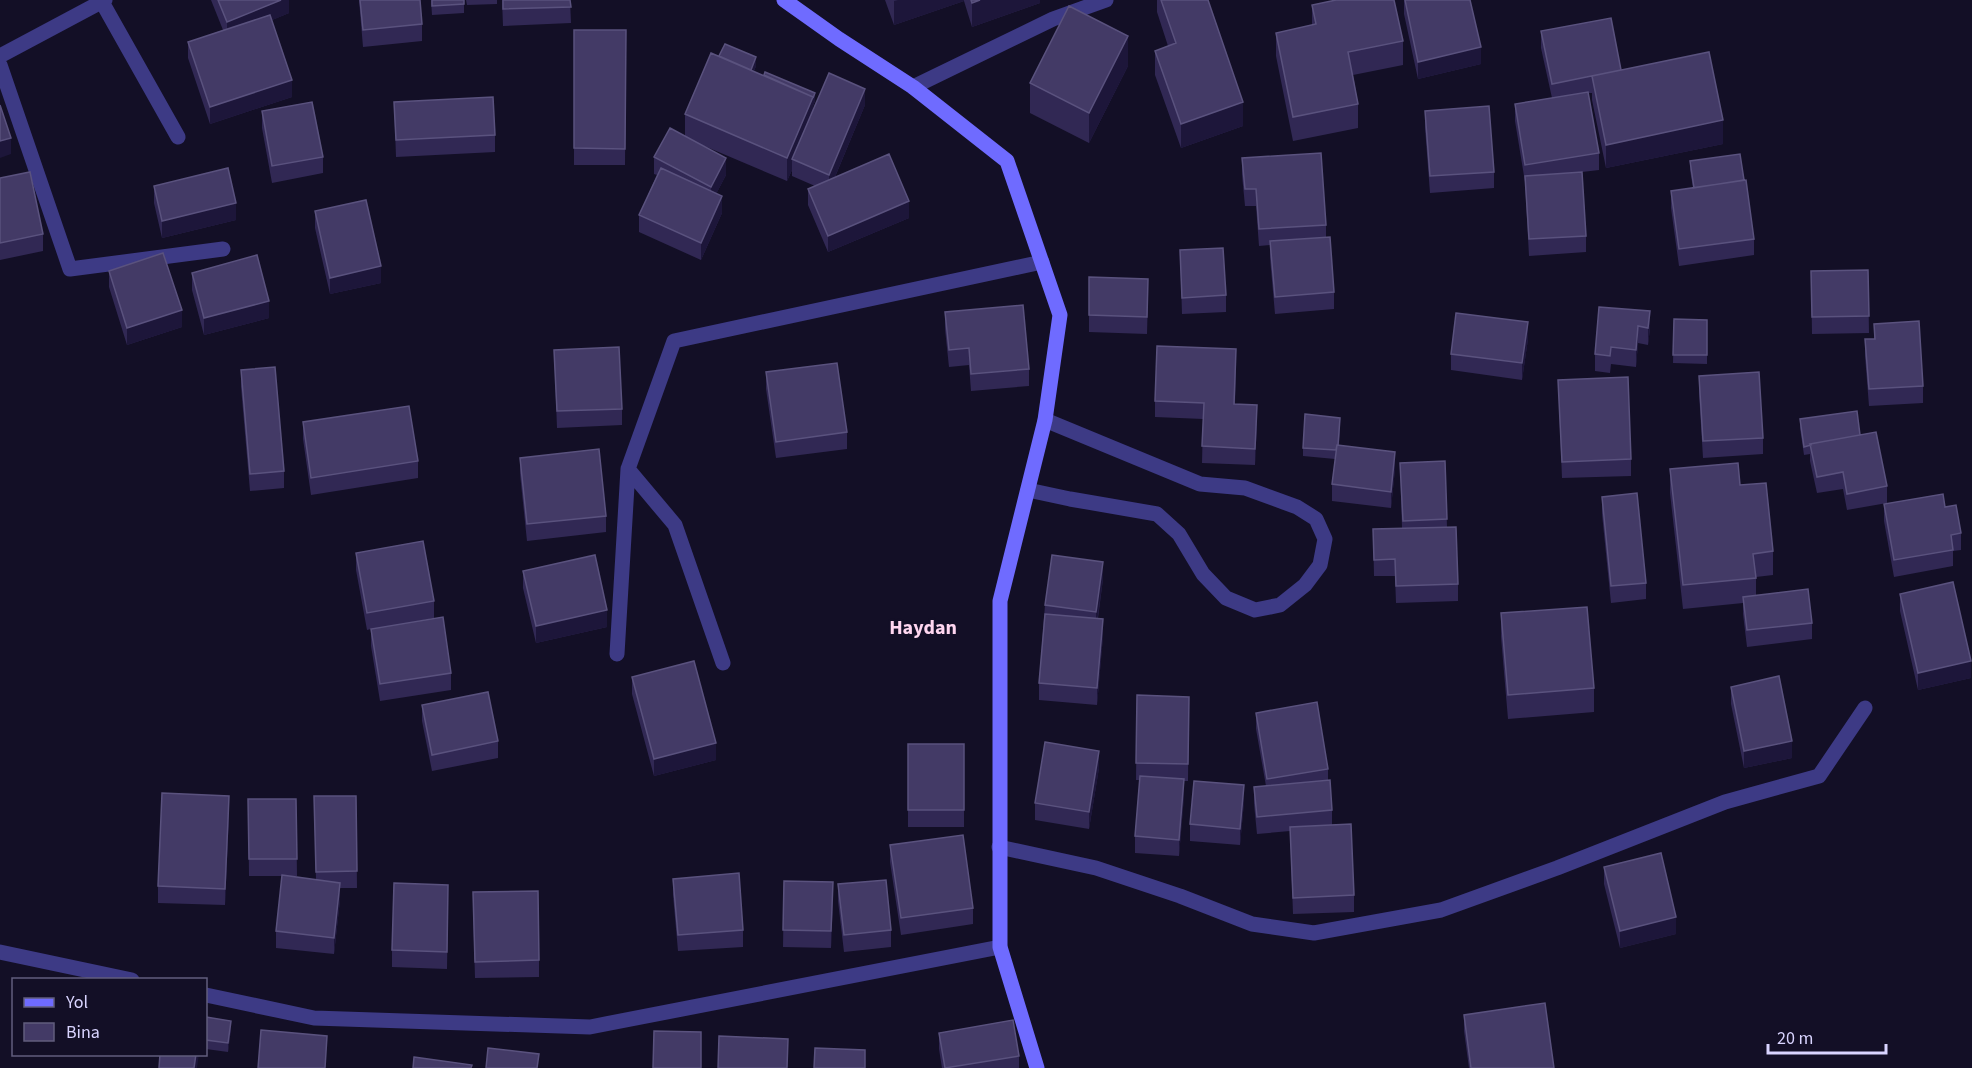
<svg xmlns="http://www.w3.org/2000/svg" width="1972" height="1068" viewBox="0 0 1972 1068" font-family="'Source Sans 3',sans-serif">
<rect width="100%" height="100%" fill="#130f26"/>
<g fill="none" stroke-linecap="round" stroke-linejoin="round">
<path stroke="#3d3a85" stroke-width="15" d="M102,2L178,137
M0,56L105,0
M0,65L70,269L223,249
M913,87L1053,19L1106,0
M628,469L675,525L723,663
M1028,490L1070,499L1157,514L1179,534L1203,574L1226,598L1255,610L1280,605L1305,585L1320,565L1325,539L1316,519L1297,507L1245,488L1200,484L1045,420
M617,654L628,469L674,341L1042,262
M999,847L1096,868L1180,896L1252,924L1314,933L1441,910L1557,868L1725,802L1819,776L1865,708
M0,952L132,980
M206,995L314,1018L590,1027L1000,947"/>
<path stroke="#6f6bff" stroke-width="15" d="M784,0L839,39L913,87L1007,161L1060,315L1045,420L1000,601V947L1037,1068"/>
</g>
<path fill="#312854" d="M211,0H289V13L272,20L292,97L210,124L188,58V42L223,30Z
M359,0H420L422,24V41L363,47Z
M431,0H464V13L432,15Z
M466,0H497V4L467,5Z
M502,0H570L571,23L503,26Z
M885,0H1040V3L972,27L964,1L894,25Z
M1157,0H1208L1243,126L1181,148L1155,75V51L1168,46L1157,12Z
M1404,0H1470L1481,64L1418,79L1404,14Z
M1312,5L1403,41V65L1353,75L1358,104V128L1293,141L1276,56V33L1312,25Z
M574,30H626L625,165H574Z
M1541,31L1621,70L1723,144L1606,168L1592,100V93H1588L1599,153V170L1582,172L1586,236V252L1529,256L1525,182L1515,121V104L1552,98L1541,48Z
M719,56L756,66L754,71L815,101L813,106V110L865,105L835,177L909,218L828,252L808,205V189L815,186L792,176V170L787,181L702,145L726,175L716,194L722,213L701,260L639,232V215L657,175L654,174V157L685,136V114Z
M1128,66L1089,143L1030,113V83Z
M394,102L495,135V152L396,157Z
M262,111L323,157V173L272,183L262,128Z
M1425,111L1494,172V188L1430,193L1425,128Z
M1242,158L1326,225V237L1334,292V309L1275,314L1270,258V245L1259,246L1256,206H1245L1242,175Z
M1690,161L1754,239V255L1679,266L1671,208V191L1693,188L1690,170Z
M0,178L43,234V251L0,260Z
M154,186L236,220L162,238L154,203Z
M315,211L381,283L330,294L315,228Z
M1180,250L1226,295V312L1182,314Z
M1868,270L1869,333L1812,334L1811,271Z
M109,271L182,327L127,345L109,287Z
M192,273L269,318L204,335L192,290Z
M1089,277L1148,296L1147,334L1089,332Z
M1599,307L1650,328L1648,345L1638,343L1636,367L1611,364L1610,373L1595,371V354Z
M945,312L1029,369V386L971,391L969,365L949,367L945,329Z
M1674,319L1707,320V364L1673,363Z
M1874,324L1923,386V403L1869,406L1865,356V339H1874Z
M1528,339L1522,380L1451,370V354Z
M554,350L622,409V425L557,428Z
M1236,366L1235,404L1257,421L1255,465L1202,463L1203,419L1155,417V401Z
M241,370L284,471V488L250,491L241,387Z
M766,372L847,432V449L776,458L766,389Z
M1699,376L1763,438V454L1703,458L1699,393Z
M1558,380L1631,459V476L1562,478Z
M1800,419L1860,435L1887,486V503L1847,510L1843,489L1817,493L1810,461V454L1804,455L1800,428Z
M303,422L418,461V478L311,495L303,439Z
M1340,426L1339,445L1395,469L1391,508L1332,501V484L1335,459L1303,456V448Z
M520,458L606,516V532L527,541L520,474Z
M1445,461L1447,527L1458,584V601L1396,603L1395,576H1374L1373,529L1402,528L1400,463Z
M1670,469L1740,485L1773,551V575L1756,577V595L1812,623V639L1747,647L1743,614V603L1683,609L1670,493Z
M1602,497L1646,583V599L1611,603L1602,514Z
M1884,504L1945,507L1961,533V550L1953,551V566L1894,577L1884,521Z
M356,553L434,601V618L392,626L451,673V690L380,701L371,646V629L367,630L356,570Z
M523,571L607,627L536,643L523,588Z
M1103,579L1098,618L1103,636L1097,705L1039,700V683L1045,605Z
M1900,594L1971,678L1918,690L1900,611Z
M1501,613L1594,688V712L1508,719L1501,637Z
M632,677L716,760L654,776L632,694Z
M1731,687L1792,758L1744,768L1731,704Z
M1137,695L1189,697L1188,781H1184V796L1179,856L1135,853V836L1140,780H1136Z
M422,705L498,741V758L432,771L422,721Z
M1256,713L1328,769V781L1332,810V825L1354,895V912L1293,914L1290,831L1257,834L1254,804V787L1266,786L1256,729Z
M908,744H964V827H908Z
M1099,768L1089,829L1035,820V803Z
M314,796H356L357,888H340V900L334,954L276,948V931L282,876H249L248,799H296L297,876H286L316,880Z
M1244,802L1240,845L1190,841V824Z
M229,813L225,905L158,903V886Z
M890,845L973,908V924L901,935L890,862Z
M1604,867L1676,934L1620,948L1604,884Z
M673,879L743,930V947L678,951L673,895Z
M784,881L833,899L831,948L783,947Z
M838,884L891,930V947L844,952L838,901Z
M448,901L447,969L392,967V950Z
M473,909L539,960V977L475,978Z
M1464,1015L1554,1068H1469L1464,1031Z
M206,1017L231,1029L228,1052L206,1049Z
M939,1033L1019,1056V1068H942L939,1049Z"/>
<path fill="#1d163a" d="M281,0H289V13L227,39V22Z
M898,0H964V1L894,25V1Z
M980,0H1040V3L972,27V3Z
M1128,36V66L1089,143V113Z
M1481,47V64L1418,79V62Z
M756,57V66L747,87V78Z
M292,80V97L210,124V107Z
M865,89V105L829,191V175Z
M815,93V101L813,106V121L792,159V170L787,181V158Z
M1243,102V126L1181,148V124Z
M1723,120V144L1606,168V145Z
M11,138V154L0,158V141Z
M726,158V175L711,204V187Z
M722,196V213L701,260V243Z
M909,201V218L828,252V236Z
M236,203V220L162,238V221Z
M381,266V283L330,294V278Z
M269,301V318L204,335V318Z
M182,310V327L127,345V328Z
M1650,311V328L1648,345V328Z
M1528,322V339L1522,380V363Z
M1638,326V343L1636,367V350Z
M1257,405V421L1255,465V449Z
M1395,452V469L1391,508V492Z
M1103,562V579L1096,629V612Z
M607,610V627L536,643V626Z
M1103,619V636L1097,705V688Z
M1971,661V678L1918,690V673Z
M1792,741V758L1744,768V751Z
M716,743V760L654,776V759Z
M1099,751V768L1089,829V812Z
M1184,779V796L1179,856V840Z
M1244,785V802L1240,845V829Z
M229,796V813L225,905V889Z
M833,882V899L831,948V931Z
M340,883V900L334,954V938Z
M1676,917V934L1620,948V931Z
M231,1021V1029L228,1052V1043Z
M196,1054H199L197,1068H194Z"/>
<path fill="#433a66" stroke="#5a527e" stroke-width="1.5" d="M218,0H281L227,22Z
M360,0H420L422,24L363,30Z
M432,0H464V4L432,6Z
M503,0H570L571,7L503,9Z
M971,0H980L972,3Z
M1161,0H1208L1243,102L1181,124L1155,51L1176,43Z
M1336,0H1394L1403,41L1348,52L1358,104L1293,117L1276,33L1316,24L1312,5Z
M1405,0H1470L1481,47L1418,62Z
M1069,6L1128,36L1089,113L1030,83Z
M270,15L292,80L210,107L188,42Z
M1611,18L1621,70L1552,84L1541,31Z
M574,30H626L625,149L574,148Z
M725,44L756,57L751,70L719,56Z
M1709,52L1723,120L1606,145L1592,76Z
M711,53L813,97L787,158L685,114Z
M765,72L815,93L813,98V97L764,75Z
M829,73L865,89L829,175L792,159Z
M1588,92L1599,153L1525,165L1515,104Z
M493,97L495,135L396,140L394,102Z
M312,102L323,157L272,166L262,111Z
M0,105L11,138L0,141Z
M1489,106L1494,172L1430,176L1425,111Z
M670,128L726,158L711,187L654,157Z
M1321,153L1326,225L1259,229L1256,189H1245L1242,158Z
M889,154L909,201L828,236L808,189Z
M1740,154L1744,180L1694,188L1690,161Z
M228,168L236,203L162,221L154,186Z
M661,168L722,196L701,243L639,215Z
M30,172L43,234L0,243V178Z
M1582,172L1586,236L1529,239L1525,176Z
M1746,180L1754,239L1679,249L1671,191Z
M366,200L381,266L330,278L315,211Z
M1330,237L1334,292L1275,297L1270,241Z
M1223,248L1226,295L1182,298L1180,250Z
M163,253L182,310L127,328L109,271Z
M257,255L269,301L204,318L192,273Z
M1868,270L1869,316L1812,317L1811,271Z
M1089,277L1148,279L1147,317L1089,315Z
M1023,305L1029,369L971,374L969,348L949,350L945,312Z
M1599,307L1650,311L1648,328L1638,326L1636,350L1611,347L1610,356L1595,354Z
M1456,313L1528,322L1522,363L1451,354Z
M1674,319L1707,320V355H1673Z
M1919,321L1923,386L1869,389L1865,339H1875L1874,324Z
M1157,346L1236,349L1234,404L1257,405L1255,449L1202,446L1204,403L1155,401Z
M619,347L622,409L557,411L554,350Z
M837,363L847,432L776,442L766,372Z
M275,367L284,471L250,474L241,370Z
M1759,372L1763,438L1703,441L1699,376Z
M1628,377L1631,459L1562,462L1558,380Z
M409,406L418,461L311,478L303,422Z
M1857,411L1860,435L1810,444L1811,445L1804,447L1800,419Z
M1305,414L1340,418L1338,445H1337L1336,450L1303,448Z
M1876,432L1887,486L1847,494L1843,472L1817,477L1810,444Z
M1337,445L1395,452L1391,492L1332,484Z
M599,449L606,516L527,524L520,458Z
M1445,461L1447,519L1403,521L1400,463Z
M1738,463L1740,485L1766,483L1773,551L1753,554L1756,578L1683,585L1670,469Z
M1637,493L1646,583L1611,586L1602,497Z
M1943,494L1945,507L1956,505L1961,533L1951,535L1953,550L1894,560L1884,504Z
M1456,527L1458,584L1396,586L1395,559L1374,560L1373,529Z
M423,541L434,601L367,613L356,553Z
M595,555L607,610L536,626L523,571Z
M1052,555L1103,562L1096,612L1045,605Z
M1953,582L1971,661L1918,673L1900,594Z
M1808,589L1812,623L1747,630L1743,597Z
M1587,607L1594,688L1508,695L1501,613Z
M1045,614L1103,619L1097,688L1039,683Z
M443,617L451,673L380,684L371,629Z
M694,661L716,743L654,759L632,677Z
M1779,676L1792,741L1744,751L1731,687Z
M488,692L498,741L432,755L422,705Z
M1137,695L1189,697L1188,764L1136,763Z
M1317,702L1328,769L1267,779L1256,713Z
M1045,742L1099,751L1089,812L1035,803Z
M908,744H964V810H908Z
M1140,776L1184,779L1179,840L1135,836Z
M1330,780L1332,810L1257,817L1254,787Z
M1194,781L1244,785L1240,829L1190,824Z
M162,793L229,796L225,889L158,886Z
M314,796H356L357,871L316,872Z
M248,799H296L297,859H249Z
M1351,824L1354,895L1293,898L1290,827Z
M963,835L973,908L901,918L890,845Z
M1661,853L1676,917L1620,931L1604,867Z
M739,873L743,930L678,935L673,879Z
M282,875L340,883L334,938L276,931Z
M886,880L891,930L844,935L838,884Z
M784,881L833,882L831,931L783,930Z
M394,883L448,885L447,952L392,950Z
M538,891L539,960L475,962L473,892Z
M1545,1003L1554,1068H1471L1464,1015Z
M206,1017L231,1021L228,1043L206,1040Z
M1013,1020L1019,1056L945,1068L939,1033Z
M261,1030L327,1036L325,1068H258Z
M654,1031L701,1032V1068H653Z
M719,1036L788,1039L787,1068H718Z
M488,1048L539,1054L537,1068H486Z
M815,1048L865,1050V1068H814Z
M160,1054H196L194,1068H159Z
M414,1057L472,1065L471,1068H413Z"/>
<g text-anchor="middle" stroke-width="4.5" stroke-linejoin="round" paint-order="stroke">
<g font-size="20" font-weight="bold" fill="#ffd6f0" stroke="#130f26">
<text x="923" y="634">Haydan</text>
</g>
</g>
<rect x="12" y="978" width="195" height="78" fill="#130f26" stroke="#625e7d" stroke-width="1.5"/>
<rect x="24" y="998" width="30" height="9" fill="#6f6bff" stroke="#625e7d" stroke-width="1.5"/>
<text x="66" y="1008" font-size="18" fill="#d9d4ff">Yol</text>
<rect x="24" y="1023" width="30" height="18" fill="#433a66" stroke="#625e7d" stroke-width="1.5"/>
<text x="66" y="1038" font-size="18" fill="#d9d4ff">Bina</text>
<path d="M1768 1044v9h118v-9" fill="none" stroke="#d9d4ff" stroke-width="3"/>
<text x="1777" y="1044" font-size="18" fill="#d9d4ff" stroke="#130f26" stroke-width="4.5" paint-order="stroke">20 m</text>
</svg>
